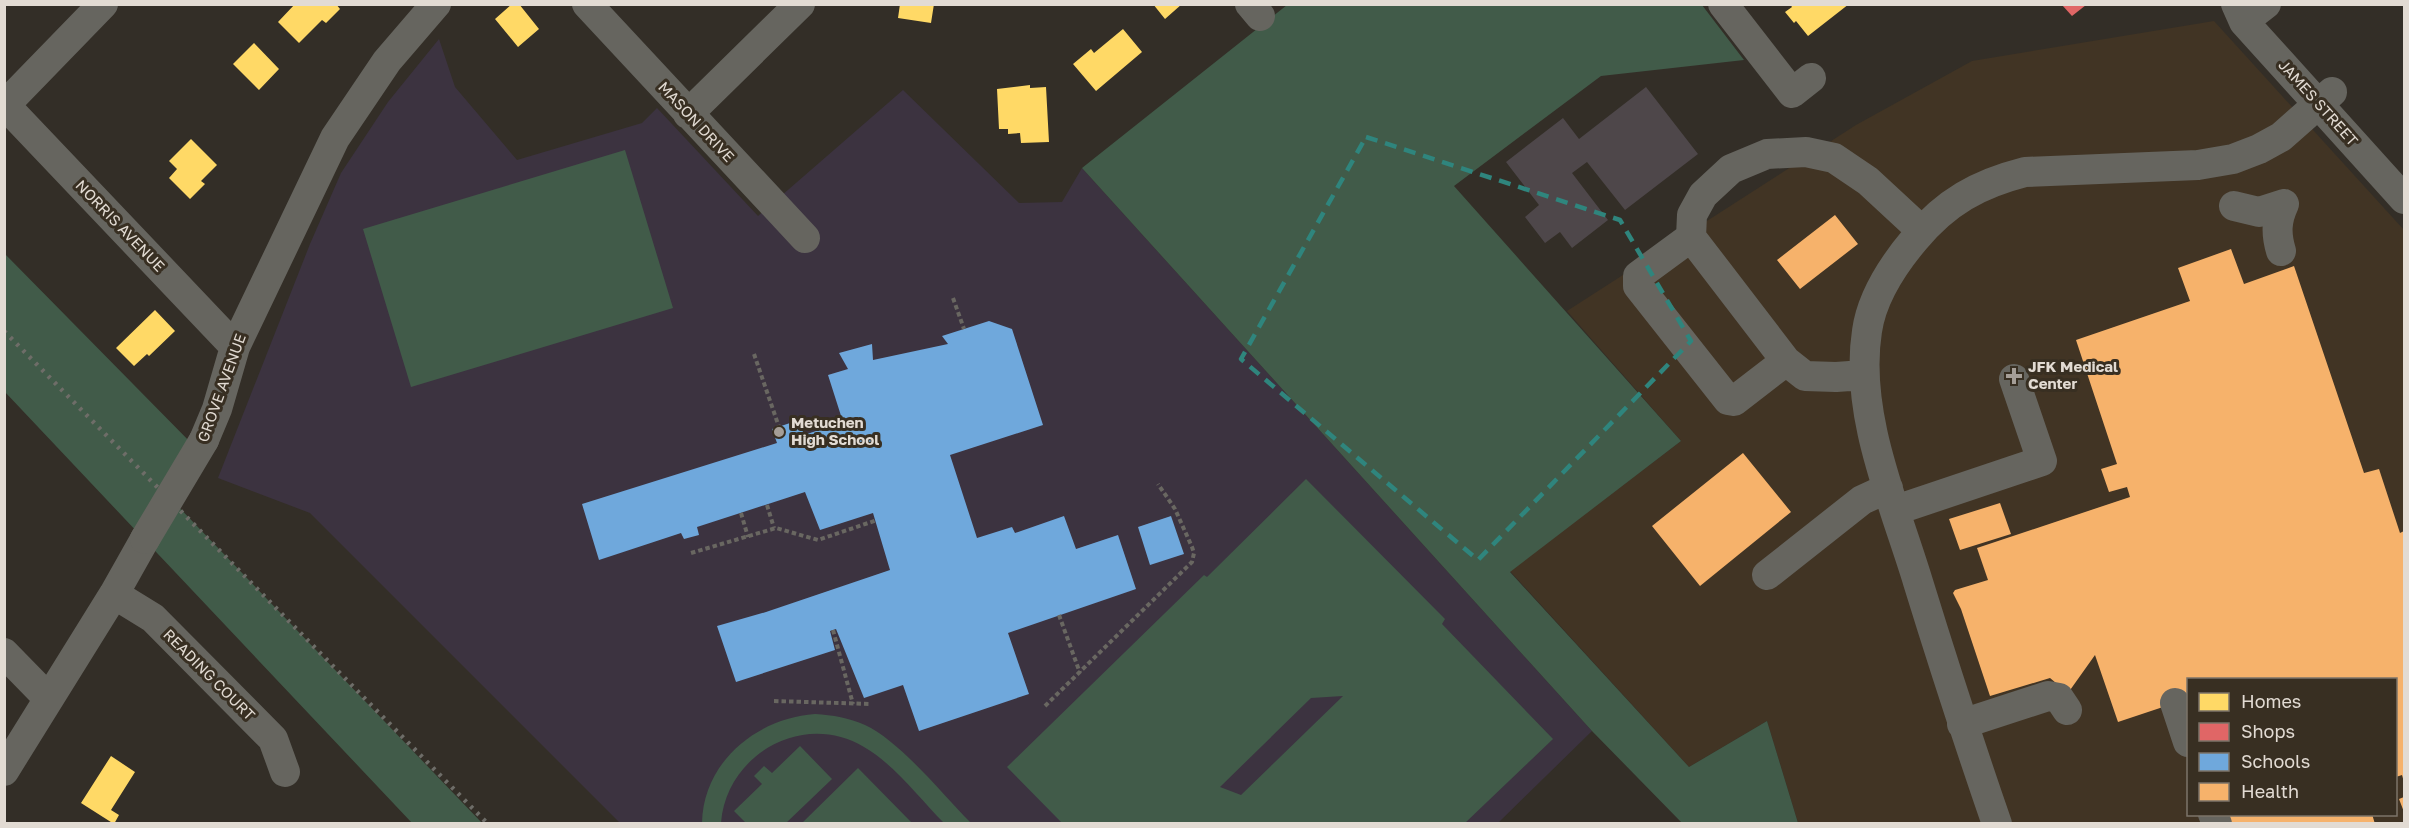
<svg xmlns="http://www.w3.org/2000/svg" width="2409" height="828" viewBox="0 0 2409 828" font-family="'Golos Text',sans-serif">
<rect width="100%" height="100%" fill="#332e27"/>
<path fill="#413424" fill-rule="evenodd" d="M2214,21L2404,230V823H1798L1767,721L1689,767L1510,571L1681,441L1567,311L1856,125L1972,61ZM2188,680H2396V814H2188Z"/>
<path fill="#3c3340" d="M439,39L455,87L517,160L642,123L657,108L758,216L903,90L1019,203L1062,202L1082,168L1592,731L1498,823H620L310,513L218,478L310,244L341,173L388,102Z"/>
<path fill="#415b49" fill-rule="evenodd" d="M1287,5H1702L1744,60L1601,76L1454,186L1681,441L1510,572L1689,767L1767,721L1798,823H1682L1592,731L1082,168Z
M625,150L673,308L411,387L363,229Z
M4,253L198,450L171,499L482,823H412L5,392Z
M1306,479L1445,619L1442,624L1553,739L1465,823H1062L1007,767L1204,575L1207,577ZM1343,696L1241,795L1220,787L1311,698Z
M815,714C833,715 849,718 865,725C900,741 943,795 971,823H944C919,798 895,765 864,747C803,710 726,755 721,823H702C703,762 757,718 815,714Z
M800,746L832,779L786,823H746L734,811L762,784L754,776L764,766L772,773Z
M858,768L912,823H802Z"/>
<path fill="#ffd966" d="M295,4H336L340,9L326,23L322,20L299,43L278,22Z
M512,4H519L539,29L518,47L495,19Z
M900,4H934L931,23L898,18Z
M1153,4H1182L1165,19Z
M1790,4H1849L1808,36L1796,21L1794,23L1785,12L1792,7Z
M1123,29L1142,52L1096,91L1073,64L1091,49L1094,53Z
M254,43L279,69L259,90L233,64Z
M1030,85V88L1046,87L1049,142L1021,143L1020,133L1008,134V129H999L997,89Z
M191,139L217,165L201,181L205,184L190,199L169,178L177,169L169,161Z
M155,310L175,331L149,356L147,354L134,366L116,348Z
M111,756L135,772L111,810L119,815L114,824L81,803Z"/>
<path fill="#e06666" d="M2062,5H2086L2072,16Z"/>
<path fill="#6fa8dc" d="M989,321L1012,329L1043,425L950,455L977,538L1012,527L1015,533L1064,516L1076,549L1118,535L1136,589L1008,633L1029,694L919,731L903,685L864,698L836,629L830,631L835,650L736,682L717,626L766,612L890,570L873,513L820,530L805,492L697,527L699,535L684,539L681,533L599,560L582,504L777,443L772,429L799,420L804,435L843,422L828,375L848,369L839,353L872,344L873,360L948,344L942,336Z
M1171,516L1184,554L1150,565L1138,527Z"/>
<path fill="#f6b26b" d="M1835,215L1858,244L1800,289L1777,260Z
M2231,249L2244,284L2294,266L2364,473L2379,469L2400,533L2404,531V782L2402,775L2396,777V680H2188V723L2181,701L2118,722L2095,655L2068,693L2050,678L1990,696L1961,609L1953,593L1955,590L1988,580L1977,548L2130,497L2127,487L2109,492L2101,469L2117,464L2076,340L2190,301L2178,268Z
M1743,453L1791,512L1700,586L1652,526Z
M2000,503L2011,534L1960,550L1949,519Z
M2404,797V812L2399,799Z
M2226,814H2372L2375,824H2229Z"/>
<path fill="#4e474a" d="M1646,87L1698,154L1625,210L1587,162L1572,173L1608,220L1572,248L1560,232L1545,243L1525,217L1539,205L1506,162L1563,118L1579,139Z"/>
<g fill="none" stroke-linecap="round" stroke-linejoin="round">
<path stroke="#696761" stroke-width="4" stroke-dasharray="4.5 3" stroke-linecap="butt" d="M953,298L964,329
M754,354L779,427
M767,505L774,528
M741,513L748,537
M691,553L776,528L818,540L877,520
M1059,615L1080,673
M833,630L853,704
M774,701L870,704
M1045,706L1192,562L1194,553L1192,547L1175,509L1158,484"/>
<path stroke="#66655f" stroke-width="30" d="M587,4L805,238
M1250,4L1260,16
M1723,4L1792,93L1811,78
M2236,4L2244,22L2404,199
M2257,11L2266,4
M4,104L235,347
M5,105L103,4
M688,114L800,4
M2234,206L2259,212L2284,204
M1691,237L1638,276V286L1728,400L1734,401L1786,361
M2281,251C2276,234 2276,221 2284,204
M1864,375L1836,377L1805,376L1786,361L1691,237L1692,215L1703,195L1731,169L1767,154L1806,152L1834,158L1868,181L1922,231
M204,440L217,409L235,347L335,138L387,61L436,4
M1896,510L2042,461L2014,379
M1767,575L1862,500L1888,488
M114,594L153,618L273,739L285,772
M4,653L48,698
M2175,703L2188,742
M1962,724L2048,696L2059,698L2067,710
M4,771L114,594L145,539
M2213,814L2217,824
M1997,824C1969,743 1943,663 1918,582C1894,503 1854,414 1867,331C1872,296 1893,265 1915,239C1946,202 1978,184 2025,172L2198,165L2233,159L2259,149L2281,137L2332,92"/>
<path stroke="#6e6d68" stroke-width="4.5" stroke-dasharray="3 6" stroke-linecap="butt" d="M4,331L488,824"/>
<path stroke="#66655f" stroke-width="30" d="M145,539L204,440"/>
</g>
<path fill="none" stroke="#2f857d" stroke-width="4.5" stroke-dasharray="12 8" stroke-linejoin="round" d="M1366,137L1620,220L1691,341L1478,560L1241,359Z"/>
<g fill="#a59e97" stroke="#382f22" stroke-width="2">
<path d="M2011 367h6v6h6v6h-6v6h-6v-6h-6v-6h6z"/>
<circle cx="779" cy="432" r="6"/>
</g>
<g text-anchor="middle" stroke-width="6" stroke-linejoin="round" paint-order="stroke">
<g font-size="15" fill="#e2dbd3" stroke="#382f22">
<text transform="translate(2318 103) rotate(48)" y="5">JAMES STREET</text>
<text transform="translate(696 122) rotate(47)" y="5">MASON DRIVE</text>
<text transform="translate(120 226) rotate(46)" y="5">NORRIS AVENUE</text>
<text transform="translate(222 388) rotate(-70)" y="5">GROVE AVENUE</text>
<text transform="translate(209 675) rotate(45)" y="5">READING COURT</text>
</g>
<g font-size="15" font-weight="bold" fill="#e2dbd3" stroke="#382f22" text-anchor="start">
<text x="2028" y="372">JFK Medical<tspan x="2028" dy="17">Center</tspan></text>
<text x="791" y="428">Metuchen<tspan x="791" dy="17">High School</tspan></text>
</g>
</g>
<rect width="2409" height="828" fill="none" stroke="#e2dbd3" stroke-width="12"/>
<rect x="2187" y="678" width="210" height="138" fill="#382f22" stroke="#7c7469" stroke-width="1.5"/>
<rect x="2199" y="693" width="30" height="18" fill="#ffd966" stroke="#7c7469" stroke-width="1.5"/>
<text x="2241" y="708" font-size="18" fill="#e2dbd3">Homes</text>
<rect x="2199" y="723" width="30" height="18" fill="#e06666" stroke="#7c7469" stroke-width="1.5"/>
<text x="2241" y="738" font-size="18" fill="#e2dbd3">Shops</text>
<rect x="2199" y="753" width="30" height="18" fill="#6fa8dc" stroke="#7c7469" stroke-width="1.5"/>
<text x="2241" y="768" font-size="18" fill="#e2dbd3">Schools</text>
<rect x="2199" y="783" width="30" height="18" fill="#f6b26b" stroke="#7c7469" stroke-width="1.5"/>
<text x="2241" y="798" font-size="18" fill="#e2dbd3">Health</text>
</svg>
